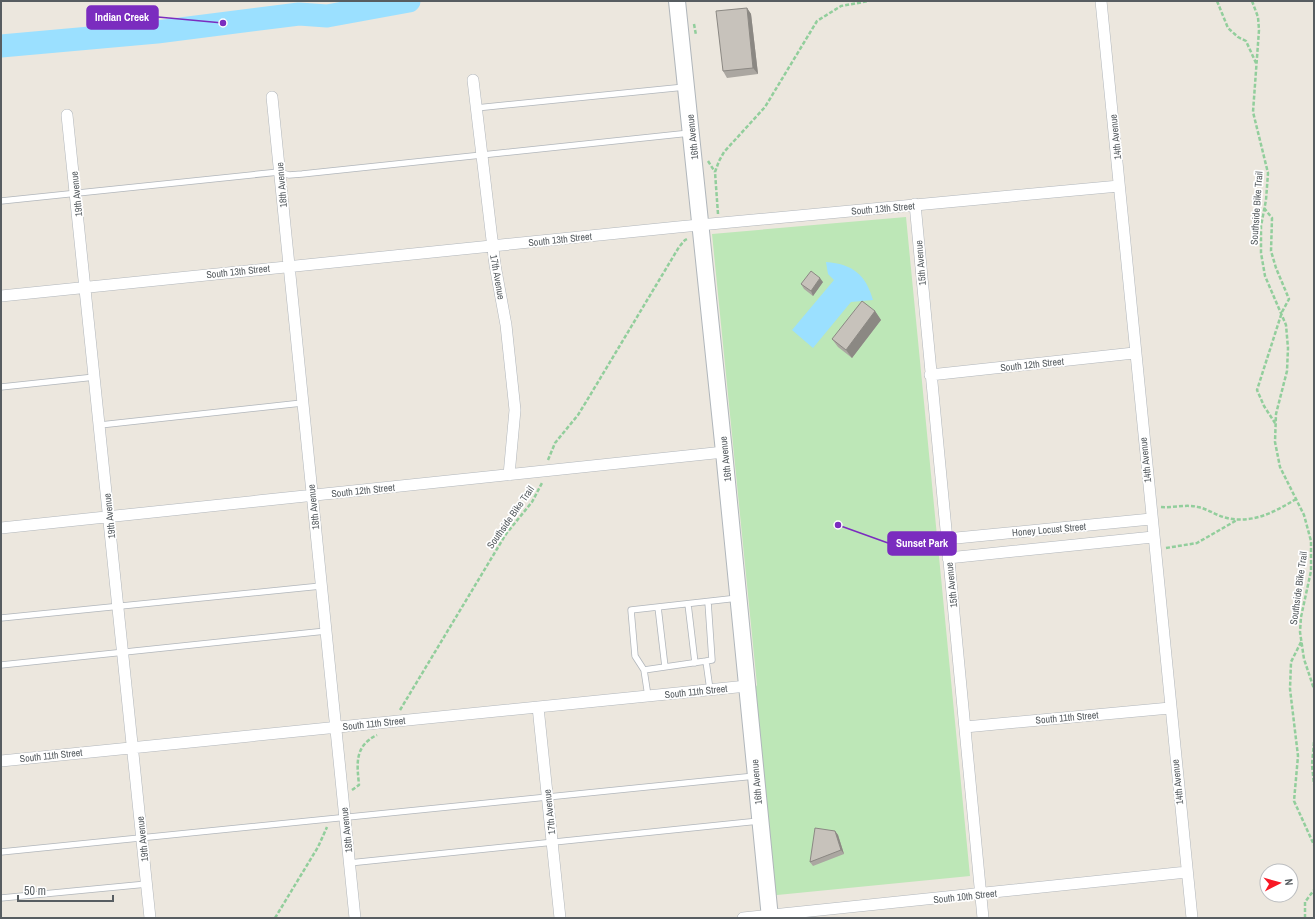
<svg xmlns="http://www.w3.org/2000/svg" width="1315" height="919" viewBox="0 0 1315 919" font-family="'Archivo Narrow',sans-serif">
<rect width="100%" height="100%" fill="#ece7de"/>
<path fill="#bde7b7" d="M906,217L970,876L767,896L748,700L757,685L712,234Z"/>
<path fill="#9be0ff" d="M826,262C853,264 866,275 873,300L851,302L813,348L792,330L834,280L828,274Z"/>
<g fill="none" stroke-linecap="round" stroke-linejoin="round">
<path stroke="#9be0ff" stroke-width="23" d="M1,46L157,32L299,14L327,16L409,1"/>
<defs>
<path id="lane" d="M476,108L685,87
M1,201L279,172L289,175L302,174L690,133
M1,387L95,377
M100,425L302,403
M688,604L695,663
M658,607L665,667
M1,618L321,586
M706,661L712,660L708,602
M1,665L326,631
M644,670L706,661L710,690
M648,696L644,670L635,656L631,610L738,598
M1,852L755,776
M349,863L759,821
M1,898L147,884"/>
<path id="street" d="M1101,1L1192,918
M473,80L495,265L506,325L515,410L509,475
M272,97L355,918
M67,115L150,918
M915,204L983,918
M1,296L678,227L1119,186
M930,375L1134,353
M1,528L724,452
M946,539L1151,519
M948,558L1153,537
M538,707L560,918
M965,727L1170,708
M1,761L747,686
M743,918L1187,872"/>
<path id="secondary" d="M677,1L724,452L770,918"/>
</defs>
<use href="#lane" stroke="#b1b6bb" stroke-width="7"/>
<use href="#street" stroke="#b1b6bb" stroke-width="12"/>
<use href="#secondary" stroke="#b0b6bb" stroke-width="18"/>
<path stroke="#92ce9c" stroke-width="2.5" stroke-dasharray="4 2" stroke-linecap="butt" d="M1217,1L1228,28L1238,37L1246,41L1256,63
M1252,1L1258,17L1259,30L1253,112L1268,173L1266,200L1261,226V253L1265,276L1286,325L1288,348L1287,371L1276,414L1275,442L1280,467L1304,515L1311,541V571L1301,617L1300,632L1304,659L1314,689
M694,24L696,35
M708,161L715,172
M1264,208L1272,218L1271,251L1276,268L1289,299L1282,312L1257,390L1264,406L1275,423
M718,214L715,172L719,161L724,152L765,107L817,21L841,6L869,1
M548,460L555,443L578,415L589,397L679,247L685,240L687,239
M1161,507C1173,508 1186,504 1198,507C1208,509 1217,516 1227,518C1252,524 1275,512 1296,499
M1166,548L1197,543L1237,520
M1301,642L1291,662L1290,689L1298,756L1294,801L1314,845
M400,710L506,534L532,502L542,483
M1314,742L1312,765L1314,784
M352,790L359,785C357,764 354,746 377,735
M275,918L318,847L327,827
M1305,918V902L1314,890"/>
<use href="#lane" stroke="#fff" stroke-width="5.5"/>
<use href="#street" stroke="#fff" stroke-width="11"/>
<use href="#secondary" stroke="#fff" stroke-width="16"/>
</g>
<path fill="#aba7a1" d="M747,8L751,14L758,74L727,78L723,71Z
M823,282L813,296L804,289L801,284Z
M875,311L881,320L852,358L838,347L832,339Z
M835,831L838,835L844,854L813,866L810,862Z"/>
<path fill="#8b8883" d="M747,8L751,14L758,74L753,68Z
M820,278L823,282L813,296L811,291Z
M875,311L881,320L852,358L846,350Z
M835,831L838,835L844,854L841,850Z"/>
<path fill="#c7c2bb" stroke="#8b8883" d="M747,8L753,68L723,71L716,11Z
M811,271L820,278L811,291L801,284Z
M862,301L875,311L846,350L832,339Z
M815,828L835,831L841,850L810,862Z"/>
<g text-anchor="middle" stroke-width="3.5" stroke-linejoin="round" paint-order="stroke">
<g font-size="10" fill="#575d61" stroke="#fff">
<text transform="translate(692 137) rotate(-96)" y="4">16th Avenue</text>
<text transform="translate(1115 137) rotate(-96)" y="4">14th Avenue</text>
<text transform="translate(281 185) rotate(-95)" y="4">18th Avenue</text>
<text transform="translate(76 194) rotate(-96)" y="4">19th Avenue</text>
<text transform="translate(883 208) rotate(-5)" y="4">South 13th Street</text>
<text transform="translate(1256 208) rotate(-86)" y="4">Southside Bike Trail</text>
<text transform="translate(560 239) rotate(-6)" y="4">South 13th Street</text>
<text transform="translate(920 263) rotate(-95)" y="4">15th Avenue</text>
<text transform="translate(238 271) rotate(-6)" y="4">South 13th Street</text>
<text transform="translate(498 277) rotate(80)" y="4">17th Avenue</text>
<text transform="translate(1032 364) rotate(-6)" y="4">South 12th Street</text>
<text transform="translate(725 459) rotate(-96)" y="4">16th Avenue</text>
<text transform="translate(1145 460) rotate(-96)" y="4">14th Avenue</text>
<text transform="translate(363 490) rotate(-6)" y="4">South 12th Street</text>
<text transform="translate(313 507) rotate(-96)" y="4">18th Avenue</text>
<text transform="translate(109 516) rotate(-96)" y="4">19th Avenue</text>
<text transform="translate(510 517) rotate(-55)" y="4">Southside Bike Trail</text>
<text transform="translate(1049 529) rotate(-5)" y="4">Honey Locust Street</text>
<text transform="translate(951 585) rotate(-96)" y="4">15th Avenue</text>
<text transform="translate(1298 588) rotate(-82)" y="4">Southside Bike Trail</text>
<text transform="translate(696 691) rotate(-6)" y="4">South 11th Street</text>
<text transform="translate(1067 717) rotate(-5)" y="4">South 11th Street</text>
<text transform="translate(374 723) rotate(-6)" y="4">South 11th Street</text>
<text transform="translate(51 755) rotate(-6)" y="4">South 11th Street</text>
<text transform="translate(756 782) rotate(-95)" y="4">16th Avenue</text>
<text transform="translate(1177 782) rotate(-96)" y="4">14th Avenue</text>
<text transform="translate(549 812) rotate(-96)" y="4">17th Avenue</text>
<text transform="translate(346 830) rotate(-96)" y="4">18th Avenue</text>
<text transform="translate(142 839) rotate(-96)" y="4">19th Avenue</text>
<text transform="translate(965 896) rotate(-6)" y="4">South 10th Street</text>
</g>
</g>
<path fill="none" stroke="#7b2cbf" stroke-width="1.5" d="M223 23L158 17M838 525L888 543"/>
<g fill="#7b2cbf" stroke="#fff" stroke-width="1.5">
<circle cx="223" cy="23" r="4"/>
<circle cx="838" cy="525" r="4"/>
</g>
<g fill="#7b2cbf" stroke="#7b2cbf" stroke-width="1.5">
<rect x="87" y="6" width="71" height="23" rx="4"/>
<rect x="888" y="532" width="68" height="23" rx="4"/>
</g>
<g font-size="11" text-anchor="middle" font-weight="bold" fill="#fff">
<text x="122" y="21">Indian Creek</text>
<text x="922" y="547">Sunset Park</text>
</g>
<rect width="1315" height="919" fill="none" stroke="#575d61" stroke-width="4"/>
<g transform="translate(1279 883) rotate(84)"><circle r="19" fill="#ffffff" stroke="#bcbec0"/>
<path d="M0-3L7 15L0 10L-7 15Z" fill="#f81824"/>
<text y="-6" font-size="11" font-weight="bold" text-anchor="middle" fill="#575d61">N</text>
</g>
<path d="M18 895v6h95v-6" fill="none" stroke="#575d61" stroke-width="2"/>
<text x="24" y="895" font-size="12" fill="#575d61" stroke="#ffffff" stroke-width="3" paint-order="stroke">50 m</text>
</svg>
